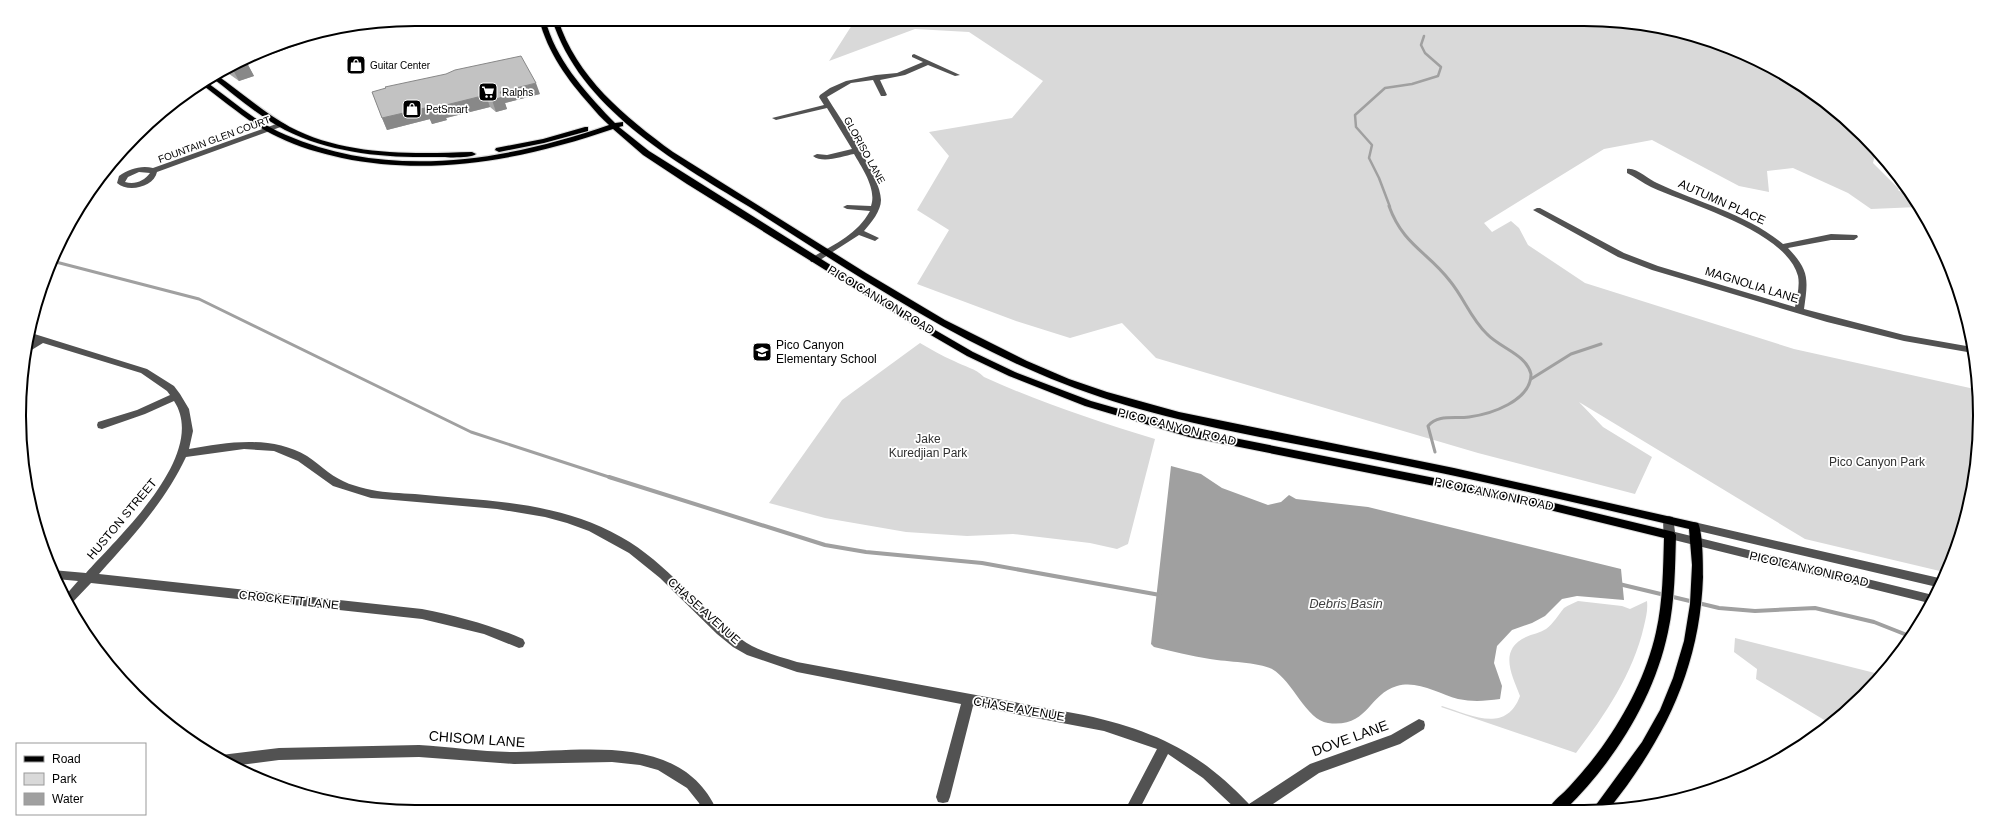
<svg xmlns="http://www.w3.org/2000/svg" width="1999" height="831" viewBox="0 0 1999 831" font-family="Arial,sans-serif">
<rect width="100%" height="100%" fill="#fff"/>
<path fill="#d9d9d9" d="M892,19H1584L1661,27L1711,40L1782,72L1845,118L1876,151L1873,163L1899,189L1898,190L1914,200L1918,207L1871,209L1848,193L1793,168L1767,171L1769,192L1739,186L1652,140L1604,149L1484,223L1492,232L1511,221L1519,228L1528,245L1585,283L1794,349L1979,390L1977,467L1959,543L1944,572L1805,539L1579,402L1603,427L1652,457L1635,494L1478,453L1156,358L1122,323L1070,338L1016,321L917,284L949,230L917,210L949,156L929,132L1012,118L1043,81L969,32L915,29L829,61L852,25Z
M920,343C931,349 942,356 954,361C965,367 975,368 984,377C1039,402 1096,421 1155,439L1128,544L1117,549L1090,543L1013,534L967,536L906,532L825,518L769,503L842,400Z
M1578,601L1622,606L1630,609L1647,601C1648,610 1646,617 1644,626C1633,674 1605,715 1576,753L1441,707L1442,706C1471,715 1506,734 1520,696C1512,675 1498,650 1526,637C1532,634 1540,633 1546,629C1554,623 1558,615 1564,608C1568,605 1574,603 1578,601Z
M1735,638L1883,675L1831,724L1756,679L1757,669L1734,652Z"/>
<path fill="#a0a0a0" d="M1171,466L1201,474L1222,488L1268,505L1281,502L1289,495L1296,499L1368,507L1621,569L1624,600L1577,596L1562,599L1545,616L1532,623L1512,630L1497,646L1494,663L1502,686L1500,699C1485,701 1473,702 1458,699C1439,694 1418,680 1397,686C1367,695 1369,728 1328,723C1306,720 1293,681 1272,669C1258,662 1227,662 1210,659C1191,656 1172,651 1154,647L1151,644Z"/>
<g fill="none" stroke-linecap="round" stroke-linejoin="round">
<path stroke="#a0a0a0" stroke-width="2.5" d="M1390,207L1379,178L1369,158L1372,145L1356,127L1355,115L1385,88L1412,84L1438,76L1441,67L1425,53L1421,45L1424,36"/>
<path stroke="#a0a0a0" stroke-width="3" d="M1389,206C1403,245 1428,252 1450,281C1464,298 1471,319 1487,334C1500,348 1526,354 1531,374C1531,401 1491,414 1469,417C1455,419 1438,414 1428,426L1435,452
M52,261L199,299L471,432L612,478
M1531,379L1571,354L1601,344"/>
<path stroke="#a0a0a0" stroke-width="4" d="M609,477L825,545L866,552L982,563L1160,595
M1619,584L1719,608L1755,611L1815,608L1874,622L1912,637"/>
<defs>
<path id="major" d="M539,19H545C556,60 583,89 611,119L615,123L623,122V126L619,127L649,151L923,323L973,352L1015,372L1091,401L1189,429L1525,496L1674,532L1676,535C1675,567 1675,600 1668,632C1654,699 1614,762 1566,809H1549C1553,800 1563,794 1569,787C1581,774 1592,761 1602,747C1627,712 1647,673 1656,632C1663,601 1663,569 1664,538L1525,504L1189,437L1085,406L1009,376L967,356L917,327L687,184L643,155L613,129C525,159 434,177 342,158C320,153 298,147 278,137C250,124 226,102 201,84L205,81C231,99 256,123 286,135C390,180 505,161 609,125C602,119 596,112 590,105C567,79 548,53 539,19Z
M552,19H558C576,77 625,117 673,152L866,273L945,320L1027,361L1069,379L1107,392L1179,412L1454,468L1698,523C1703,533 1703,565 1703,577C1700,667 1665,739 1609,809H1593L1642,742L1660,710L1673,678L1684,641L1690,604L1692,565L1689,529C1582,504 1475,479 1368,458C1265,437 1160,422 1062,383C949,339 849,270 748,206C674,161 579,107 552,19Z
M215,74C240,91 263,112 290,127C345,156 411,154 472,152L476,154C470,159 443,157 434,157C384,158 331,153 285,130C258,116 235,95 211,77Z
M585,127H588V131L544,143L499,152L495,150L496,148L543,139Z"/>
</defs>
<use href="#major" stroke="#dbdbdb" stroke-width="2"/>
<path fill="#525252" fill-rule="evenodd" d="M914,54L960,75L955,76L928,65L905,75L880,80L887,95L885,96H881L873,80L851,83L827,97C840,119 881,176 881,200C881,211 871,223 864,231L879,238L875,241L859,235L817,262H811L810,260L811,258C833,245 857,235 870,211L847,209L843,207L847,205L871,206C877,189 862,168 854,154C843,156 823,164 813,156L817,154L827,155L852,149L827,108L776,120L772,118L824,105L819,97L820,95L830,88L846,81L876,75L897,73L923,62L912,57V55Z
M279,123H282L286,125L157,172C154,187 128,193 117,183L119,176C129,169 141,165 153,168ZM139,172L150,173C144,181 135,185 125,182L128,177Z
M1627,169C1636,167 1649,180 1657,183C1699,203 1747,214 1783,244L1831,234L1857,235L1858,237L1854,240H1831L1788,248C1810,271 1808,280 1804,309L1904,335L1972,347L1973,353L1904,341L1827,322L1652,270L1618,257L1533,210L1537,208H1540L1624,253L1658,266L1795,307C1797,297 1800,286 1798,276C1786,231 1690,205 1651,187C1643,183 1635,177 1627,173Z
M28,332L147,369L174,386L180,394L189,409L193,431L189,449C228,442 271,435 307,456C315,461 321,467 328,472C341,482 356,487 372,490C386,493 401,493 415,494C485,501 558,501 621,537C668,563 698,608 741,639C757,651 778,656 797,662L1084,715C1155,731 1199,751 1249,804L1310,764L1391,735L1419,719L1424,721L1425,725L1424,729L1400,744L1319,773L1264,810H1237L1203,778L1168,754L1139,810H1125L1157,749L1104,731L973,706L950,797L948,802L943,803L938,802L936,797L961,704L797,672L747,655L733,647L717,634L660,578L629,553L589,531L567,523L545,517L497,509L371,498L333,486L298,461L274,451L244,449L186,457C165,502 132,537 99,574L422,609C457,616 491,625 523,639L525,643L523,647L519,648L484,634L422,619L91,583L69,606L64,597L78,581L56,579L52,570L86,573C118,537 209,454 174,401L145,414L102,429L98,428L97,425L98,422L137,410L170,395L167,391L141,373L43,343L25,354L26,346L34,340L27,338Z
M1669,516L1673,517L1675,532L1933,595L1929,603L1670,539L1666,538C1663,533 1662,522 1665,517Z
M1694,522L1939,578L1941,579L1937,587L1690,529L1688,526L1690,523Z
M419,745C451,747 484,752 516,752C585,751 683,733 717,811H703L699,803L687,788L658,770L640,765L612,762L514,764L419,757L279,760L232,766L216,758L221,755L279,748Z"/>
<use href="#major" fill="#000" fill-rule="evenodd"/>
</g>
<path fill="#a7a7a7" d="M444,19H473L456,26Z
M313,36L314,39L247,63L254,76L239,81L225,71L224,69L288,40L314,36Z
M372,92L540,94L505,103L507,109L496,112L490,107L446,118L447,120L432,124L430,119L387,130L382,118Z"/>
<path fill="#888" d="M454,19H473L456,26Z
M313,33L314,36H313L314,39L247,63L254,76L239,81L232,68L237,63L288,40Z
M536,83L540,94L505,103L507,109L496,112L492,100L500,92Z
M486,95L490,107L446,118L447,120L432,124L427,113L442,106Z
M425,108L430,119L387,130L382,118Z"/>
<path fill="#c2c2c2" stroke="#888" d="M521,56L536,83L500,92L503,97L492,100L486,95L442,106L443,109L427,113L425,108L382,118L372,92L386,88L385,87L446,74L455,70Z
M243,60L247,63L232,68L230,66Z"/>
<defs>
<symbol id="shop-square" viewBox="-11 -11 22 22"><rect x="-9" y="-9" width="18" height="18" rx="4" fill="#000" stroke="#fff"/><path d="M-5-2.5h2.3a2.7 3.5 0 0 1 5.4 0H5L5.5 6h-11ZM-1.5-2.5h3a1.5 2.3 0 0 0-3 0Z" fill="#fff"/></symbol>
<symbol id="supermarket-square" viewBox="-11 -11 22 22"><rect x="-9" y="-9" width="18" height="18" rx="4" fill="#000" stroke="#fff"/><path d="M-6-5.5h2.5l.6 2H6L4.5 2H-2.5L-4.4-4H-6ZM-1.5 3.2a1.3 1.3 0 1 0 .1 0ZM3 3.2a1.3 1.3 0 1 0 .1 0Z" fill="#fff"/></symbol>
<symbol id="school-square" viewBox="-11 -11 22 22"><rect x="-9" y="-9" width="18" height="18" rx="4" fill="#000" stroke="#fff"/><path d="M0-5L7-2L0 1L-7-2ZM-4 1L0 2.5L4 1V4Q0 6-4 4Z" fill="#fff"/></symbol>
</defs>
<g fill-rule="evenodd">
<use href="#shop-square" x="345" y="54" width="22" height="22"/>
<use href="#supermarket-square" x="477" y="81" width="22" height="22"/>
<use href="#shop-square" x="401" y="98" width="22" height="22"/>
<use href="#school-square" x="751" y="341" width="22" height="22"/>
</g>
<g text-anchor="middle" stroke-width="3.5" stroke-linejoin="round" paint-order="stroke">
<g font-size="10" fill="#000" stroke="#fff" text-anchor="start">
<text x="370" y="69">Guitar Center</text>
<text x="502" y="96">Ralphs</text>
<text x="426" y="113">PetSmart</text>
</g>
<g font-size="10" fill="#000" stroke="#fff">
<text transform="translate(214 139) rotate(-20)" y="4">FOUNTAIN GLEN COURT</text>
<text transform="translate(865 150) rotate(61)" y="4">GLORISO LANE</text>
</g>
<g font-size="12" fill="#000" stroke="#fff">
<text transform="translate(1722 202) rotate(24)" y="4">AUTUMN PLACE</text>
<text transform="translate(1752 285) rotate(17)" y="4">MAGNOLIA LANE</text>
<text transform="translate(881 300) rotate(31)" y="4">PICO CANYON ROAD</text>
<text transform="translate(1177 427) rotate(14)" y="4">PICO CANYON ROAD</text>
<text transform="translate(1494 494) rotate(12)" y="4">PICO CANYON ROAD</text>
<text transform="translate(122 519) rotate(-50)" y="4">HUSTON STREET</text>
<text transform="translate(1809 569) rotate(13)" y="4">PICO CANYON ROAD</text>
<text transform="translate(289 600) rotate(6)" y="4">CROCKETT LANE</text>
<text transform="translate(704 611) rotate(42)" y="4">CHASE AVENUE</text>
<text transform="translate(1019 709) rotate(10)" y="4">CHASE AVENUE</text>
</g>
<g font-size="12" fill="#000" stroke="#fff" text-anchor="start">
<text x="776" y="349">Pico Canyon<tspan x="776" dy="14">Elementary School</tspan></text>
</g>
<g font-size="12" fill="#303030" stroke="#fff">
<text x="928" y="443">Jake<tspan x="928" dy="14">Kuredjian Park</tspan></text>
<text x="1877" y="466">Pico Canyon Park</text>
</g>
<g font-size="13" font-style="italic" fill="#414141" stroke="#fff">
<text x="1346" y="608">Debris Basin</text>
</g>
<g font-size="14" fill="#000" stroke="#fff">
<text transform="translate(1350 738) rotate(-20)" y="5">DOVE LANE</text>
<text transform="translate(477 739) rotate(4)" y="5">CHISOM LANE</text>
</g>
</g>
<path d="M0 0H1999V831H0ZM415 26H1584A389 389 0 0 1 1973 415V416A389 389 0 0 1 1584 805H415A389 389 0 0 1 26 416V415A389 389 0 0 1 415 26Z" fill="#fff" fill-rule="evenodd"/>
<path fill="none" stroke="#000" stroke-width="2" d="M415 26H1584A389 389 0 0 1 1973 415V416A389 389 0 0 1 1584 805H415A389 389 0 0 1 26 416V415A389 389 0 0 1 415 26Z"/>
<rect x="16" y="743" width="130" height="72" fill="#ffffff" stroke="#999999"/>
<rect x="24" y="756" width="20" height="6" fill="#000000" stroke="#999999"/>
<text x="52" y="763" font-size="12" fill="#000000">Road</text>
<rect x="24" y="773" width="20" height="12" fill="#d9d9d9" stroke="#999999"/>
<text x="52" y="783" font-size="12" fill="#000000">Park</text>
<rect x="24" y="793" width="20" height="12" fill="#a0a0a0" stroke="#999999"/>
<text x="52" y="803" font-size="12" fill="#000000">Water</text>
</svg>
